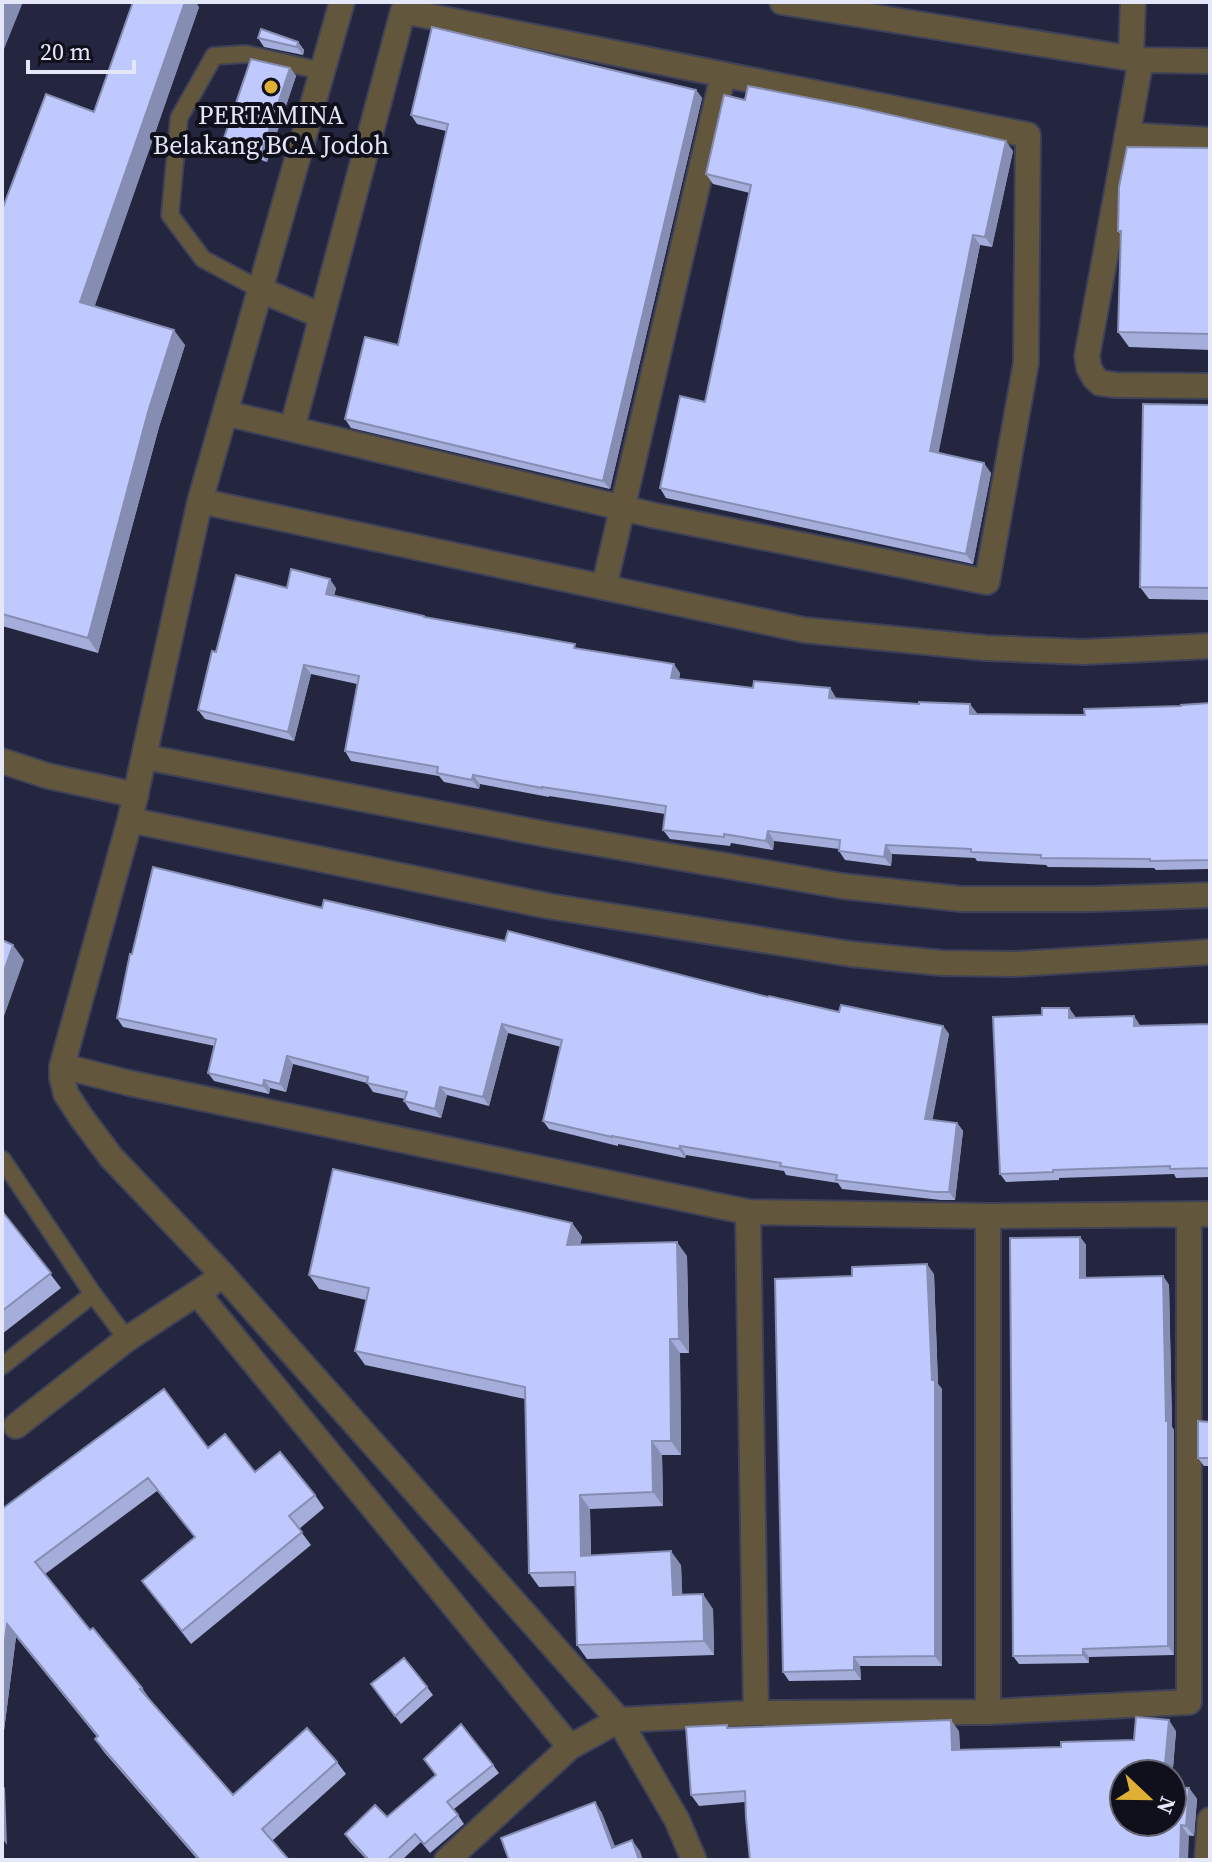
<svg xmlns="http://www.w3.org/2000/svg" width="1212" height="1862" viewBox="0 0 1212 1862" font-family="'Source Serif 4',serif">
<rect width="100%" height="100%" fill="#23263e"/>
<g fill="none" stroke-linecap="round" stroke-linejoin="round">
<defs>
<path id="service" d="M261,290L203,259L170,215L179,118L214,56L246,54L322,71
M2,1159L93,1294L127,1339
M2,1366L93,1294"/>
<path id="minor" d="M342,2L200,501L130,820L62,1066V1078L66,1094L81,1117L111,1157L223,1275L619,1720L677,1820L694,1860
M782,2L1141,60L1210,61
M1131,58L1133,2
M1141,60L1087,356L1089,368L1094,377L1100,383L1116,385L1210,386
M1127,135L1210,140
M261,290L322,316
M225,413L623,508L652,515L987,582L1026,363L1028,135L403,11L292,429
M200,501L804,630L986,648L1083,652L1210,646
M604,587L723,75
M145,757L550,835L842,886L961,899H1093L1210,895
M2,761L48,776L136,795
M130,820L548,906L851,954L942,963L1015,964L1210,952
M62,1066L129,1083L748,1212L988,1216L1210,1214
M748,1212L756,1713
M988,1216V1712
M198,1294L570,1747
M16,1426L127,1339L211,1284
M447,1860L570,1747L619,1720L756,1713L988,1712L1189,1702V1215
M1207,1860L1210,1820"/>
</defs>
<use href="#service" stroke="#3e4158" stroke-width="20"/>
<use href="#minor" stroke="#3e4158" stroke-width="28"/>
<use href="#service" stroke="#62573d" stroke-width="16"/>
<use href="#minor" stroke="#62573d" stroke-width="24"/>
</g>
<path fill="#a5adda" d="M199,7L94,307L185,345L159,427L98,653L2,626V210L94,112Z
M258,38L298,42L304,50L303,55L264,47Z
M290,68L296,76L267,162L229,149L223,141Z
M696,90L702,98L610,489L351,428L345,419L398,345L446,131L417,124L411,115Z
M745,100L1013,151L992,247L980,245L938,453L991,473L973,564L666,498L660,488L705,402L750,193L713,184L706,174Z
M1210,148V350L1129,347L1118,332L1121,235L1118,231Z
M1210,405V600L1149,599L1140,587Z
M287,588H336L334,596L426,618L579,649L680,673L679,679L753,688H830L836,698L977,714L1085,715L1210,703V869L1156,870L1154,868L1048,867L1046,865L977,861L975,858L892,854L891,866L845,860L839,851V849L774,841L773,850L731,843L730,846L670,839L663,830L665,814L549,796V797L480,784L479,789L444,782L439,776L351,761L345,751L357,684L311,674L294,741L205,719L198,710L216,652Z
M322,908L505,941L839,1012L943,1026L949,1034L932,1120L957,1123L963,1131L955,1200H941L842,1189L838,1183L786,1175L784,1171L686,1155L685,1158L618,1144V1146L549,1129L543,1121L561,1047L508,1033L489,1106L447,1095L441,1118L410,1110L404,1101L405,1099L373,1092L367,1083L293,1064L286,1092L270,1088L269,1094L214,1081L208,1073L215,1046L123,1027L117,1018Z
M1069,1008L1075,1018L1140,1026L1210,1024V1008V1177L1176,1178L1174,1174L1059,1178V1180L1006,1182L1000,1174L1042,1015Z
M2,1211L61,1288L2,1334Z
M572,1223L582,1237L580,1245L687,1256L689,1353H680L681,1455H662L663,1506L590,1509L591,1556L681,1565L682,1595L713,1609L714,1655L587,1659L577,1645L576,1586L539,1587L529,1573L525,1399L365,1365L355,1351L366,1300L319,1289L309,1275Z
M1080,1237L1086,1245V1278L1163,1276L1169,1285L1172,1427L1174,1430V1655L1089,1657V1663L1019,1664L1013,1656Z
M934,1274L938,1384L942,1389V1666H860L861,1680L789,1681L783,1672Z
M1210,1422V1466H1204L1198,1458Z
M208,1448L255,1472L315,1495L324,1508L299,1529L311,1545L191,1644L142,1581L195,1537L157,1491L45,1574L90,1630L142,1688L151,1701L233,1795L337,1762L346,1774L272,1841L289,1860H198L104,1752L95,1739L97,1737L16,1637L2,1746V1509Z
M371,1684L427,1687L433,1695L401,1724Z
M727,1725L729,1728L959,1731L960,1750L1061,1747L1134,1740L1176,1731L1172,1780V1774L1124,1822L1189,1788L1197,1799L1194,1836L745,1802L699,1806L691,1795Z
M424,1759L493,1765L499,1773L454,1809L464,1824L430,1853L421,1842L402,1860H367L351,1843L345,1834L387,1817L436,1775Z"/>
<path fill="#868db2" d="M5,2H23L2,54V11Z
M185,2H196L199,7L91,317L80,302Z
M298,42L304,50L303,55L297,47Z
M290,68L296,76L267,162L261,154Z
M696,90L702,98L610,489L603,481Z
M1006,141L1013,151L992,247L985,237Z
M973,235L980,245L937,461L930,451Z
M174,330L185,345L159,427L98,653L88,638L148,412Z
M984,463L991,473L973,564L966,554Z
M330,579L336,588L332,603L326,594Z
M674,664L680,673L678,687L671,678Z
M304,665L311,674L294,741L288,732Z
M830,688L836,698L835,707L829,698Z
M970,704L977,713L976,723L970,714Z
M473,775L480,784L479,789L472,780Z
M768,831L774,841L773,850L766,841Z
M886,845L892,854L891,866L884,857Z
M13,945L24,960L2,1022V977Z
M1069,1008L1075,1016V1027L1069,1018Z
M1134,1016L1140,1025V1034L1134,1026Z
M502,1024L508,1033L489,1106L483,1097Z
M943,1026L949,1034L931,1128L925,1119Z
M287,1056L293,1064L286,1092L280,1084Z
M264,1080L270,1088L269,1094L263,1086Z
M440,1087L447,1095L441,1118L435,1109Z
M957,1123L963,1131L955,1200L949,1192Z
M680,1146L686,1155L685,1158L679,1149Z
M572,1223L582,1237L577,1259L567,1245Z
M1080,1237L1086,1245V1286L1080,1278Z
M677,1242L687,1256L689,1353L679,1339Z
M927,1264L934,1274L938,1384L942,1389V1666L935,1656L932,1380Z
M1163,1276L1169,1285L1172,1427L1174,1430V1655L1168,1646L1166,1421Z
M670,1339L680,1353L681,1455L671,1441Z
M652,1441L662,1455L663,1506L653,1492Z
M580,1495L590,1509L591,1570L581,1556Z
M671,1551L681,1565L683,1610L673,1595Z
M703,1594L713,1609L714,1655L704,1641Z
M7,1624L16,1637L2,1746V1663Z
M1083,1649L1089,1657V1663L1083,1655Z
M854,1657L860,1666L861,1680L854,1670Z
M951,1720L959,1731L960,1761L952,1750Z
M1169,1720L1176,1731L1172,1780V1774H1164Z
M2,1784L5,1788L7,1845L2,1838Z
M1189,1788L1197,1799L1194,1836L1186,1826Z
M595,1802L602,1813L620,1859L612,1848Z
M1181,1825L1189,1836L1188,1860H1180Z
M632,1840L640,1851L643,1860H639Z"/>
<path fill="#c0c9fe" stroke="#868db2" stroke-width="2" d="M133,2H185L80,302L174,330L148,412L88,638L2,614V210L46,94L94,112Z
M432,27L696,90L603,481L345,419L365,337L398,345L432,195L448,124L411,115Z
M261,29L298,42L297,47L258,38Z
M251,59L290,68L261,154L223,141Z
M748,86L860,108L1006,141L985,237L973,235L930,451L984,463L966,554L660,488L680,396L705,402L751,185L706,174L724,95L745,100Z
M1127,147L1210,148V334L1118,332L1121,231H1118L1119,187Z
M1143,404L1210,405V588L1140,587Z
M291,569L330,579L326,594L424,616V617L575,644L574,648L674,664L671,678L753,688L754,681L830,688L829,698L919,704V702L970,704V714L1085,715L1084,709L1181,706V705L1210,703V860L1150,861V859L1041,858V855L971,852V849L886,845L884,857L839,851L840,840L768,831L766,841L724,834V837L663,830L666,806L542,787V788L473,775L472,780L437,773L438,767L345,751L359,676L304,665L288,732L198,710L212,651L216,652L236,575L287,588Z
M153,867L322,908L324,900L505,941L508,931L768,997L769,996L839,1012L841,1005L943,1026L925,1119L957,1123L949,1192H935L836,1180L837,1175L780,1166L781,1163L680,1146L679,1149L612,1136V1137L543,1121L562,1040L502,1024L483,1097L440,1087L435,1109L404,1101L407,1092L367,1083L368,1077L287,1056L280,1084L264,1080L263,1086L208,1073L216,1039L117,1018L130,954H132Z
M2,940L13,945L2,977Z
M1042,1008H1069V1018L1134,1016V1026L1210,1024V1008V1168L1170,1169V1166L1053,1170V1172L1000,1174L993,1017L1042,1015Z
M333,1169L572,1223L567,1245L677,1242L679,1339H670L671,1441H652L653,1492L580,1495L581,1556L671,1551L673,1595L703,1594L704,1641L577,1645L575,1572L529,1573L525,1387L355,1351L369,1288L309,1275Z
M2,1211L51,1273L2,1311Z
M1080,1237V1278L1163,1276L1166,1421H1168V1646L1083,1649V1655L1013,1656L1010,1238Z
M927,1264L932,1380H935V1656L854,1657V1670L783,1672L775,1279L852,1276V1267Z
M164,1389L208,1448L225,1434L255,1472L280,1452L315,1495L289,1516L302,1532L182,1631L142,1581L195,1537L148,1478L35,1562L90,1630L93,1628L142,1688L140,1689L233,1795L307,1728L337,1762L262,1829L289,1860H200L95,1739L98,1736L7,1624L2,1663V1509Z
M1198,1421L1210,1422V1458H1198Z
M404,1658L427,1687L395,1716L371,1684Z
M1136,1717L1169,1720L1164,1774H1124V1822H1172V1787L1189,1788L1186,1826L1181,1825L1180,1860H750L746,1818L745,1791L691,1795L686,1727L727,1725V1728L951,1720L952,1750L1061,1747V1742L1134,1740Z
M461,1724L493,1765L447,1802L458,1815L424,1844L415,1834L387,1860H369L345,1834L375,1805L387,1817L436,1775L424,1759Z
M595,1802L612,1848L632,1840L639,1860H509L501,1838Z"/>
<circle fill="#dfb034" stroke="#0f101b" stroke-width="3" cx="271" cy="87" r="8"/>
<g text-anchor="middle" stroke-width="8" stroke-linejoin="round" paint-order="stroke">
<g font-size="26" fill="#e3e7f7" stroke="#0f101b">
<text x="271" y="124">PERTAMINA<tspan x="271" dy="30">Belakang BCA Jodoh</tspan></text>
</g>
</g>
<rect width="1212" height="1862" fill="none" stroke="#e3e7f7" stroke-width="8"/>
<g transform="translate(1148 1798) rotate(112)"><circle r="38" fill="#0f101b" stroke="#646673" stroke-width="2"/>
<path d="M0-6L14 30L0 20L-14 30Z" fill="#dfb034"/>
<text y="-12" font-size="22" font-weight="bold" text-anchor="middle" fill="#e3e7f7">N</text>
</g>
<path d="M28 60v12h106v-12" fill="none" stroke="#e3e7f7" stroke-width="4"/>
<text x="40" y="60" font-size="24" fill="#e3e7f7" stroke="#0f101b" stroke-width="6" paint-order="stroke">20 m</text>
</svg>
